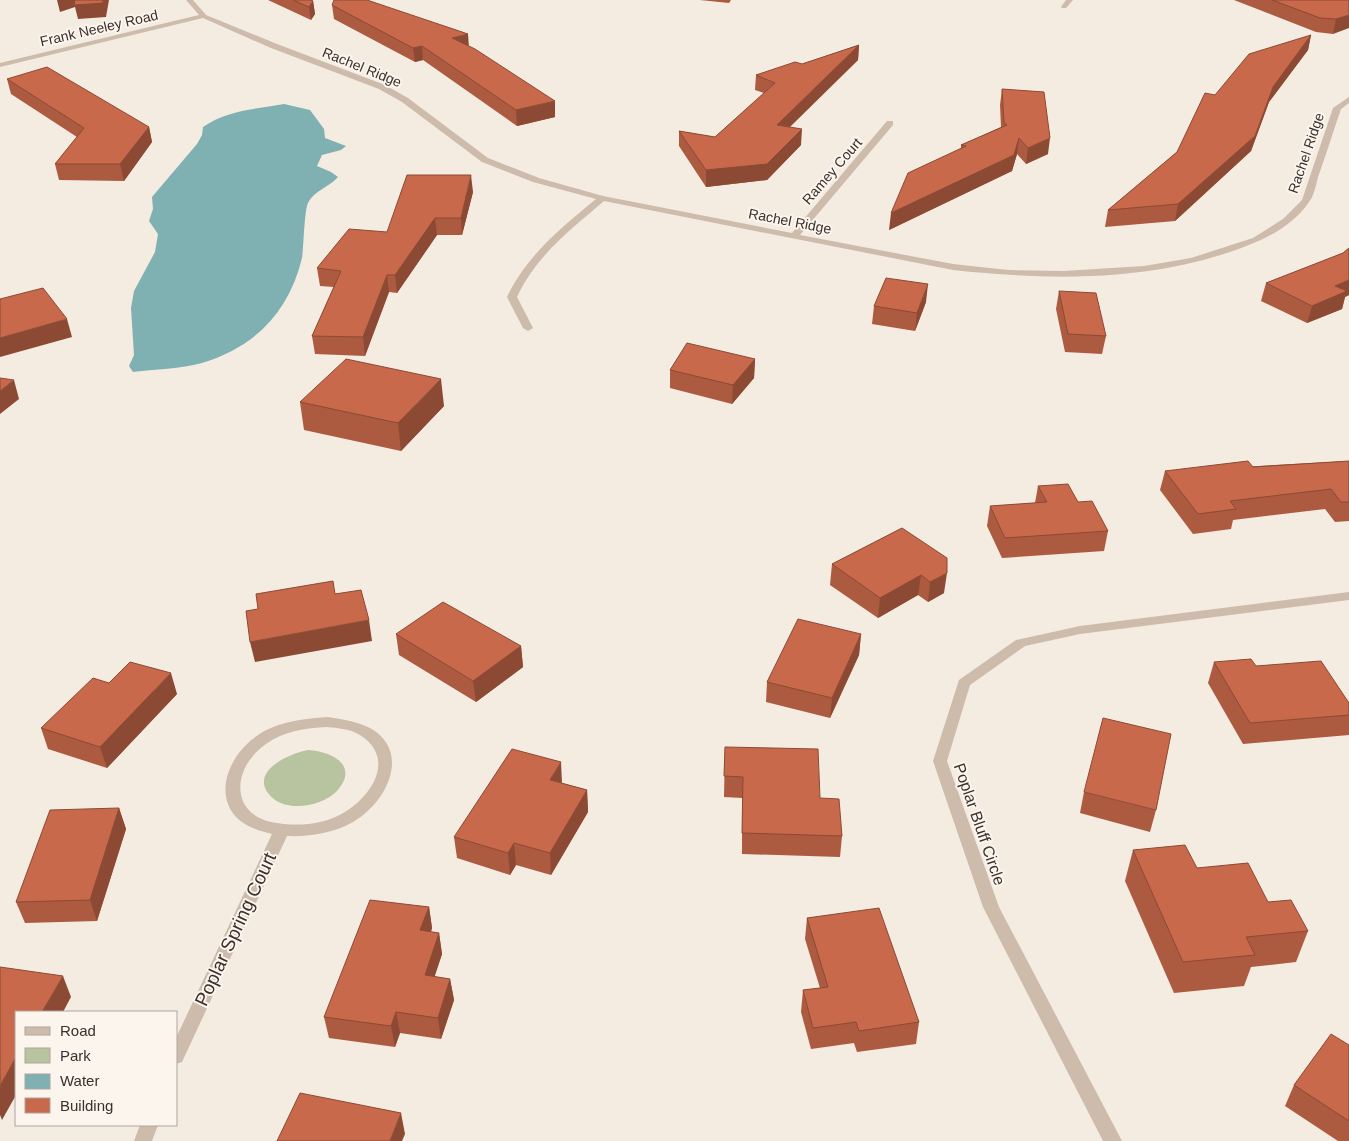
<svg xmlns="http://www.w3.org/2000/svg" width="1349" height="1141" viewBox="0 0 1349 1141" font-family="Arial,sans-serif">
<rect width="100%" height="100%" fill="#f4ebe1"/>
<path fill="#b8c4a0" d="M308,750C331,751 360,765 337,791C321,807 283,814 268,793C251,770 291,753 308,750Z"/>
<path fill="#7fb0b2" d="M284,104L310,110L324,129L325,138L346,146L341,150L322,155L317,166L331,172L338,177C329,187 316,190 309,201C304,207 304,246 302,258C289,312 255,347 202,363C180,369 155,369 133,372L129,366L134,355L131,308L134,291L155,252L158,234L149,221L153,209L152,197L197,144L202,135L203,127C227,110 256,109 284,104Z"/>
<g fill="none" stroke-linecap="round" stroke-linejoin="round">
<path fill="#cdbbac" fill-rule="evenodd" d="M186,0H193L206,15L277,44L385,85L408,98L488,158L539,178L603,196L792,233L887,121H893V125L800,235L953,264L1008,270L1064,271L1144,266L1191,258L1253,238L1283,219L1302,200L1333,108L1349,97V103L1341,109C1333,132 1326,155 1318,177C1316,185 1314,196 1309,202C1291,229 1259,242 1230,252C1141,282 1046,280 953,270L604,201C570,230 536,256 517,297L533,328L528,331L523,328L507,297C527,255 561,228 596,199L533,182L482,162L402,102L379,89L271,48L203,18L0,67V63L199,15Z
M1066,0H1073L1066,8H1062L1061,7Z
M1349,592V600L1080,634L1025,646L970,685L947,761L999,907L1122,1141H1103L983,907L933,761L959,680L1016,640L1021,639L1080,626Z
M327,717C341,719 355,721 368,727C413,750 387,803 353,822C334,833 309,837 287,836L182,1062L176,1064V1038L272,834C260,831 246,827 237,818C213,793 230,756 254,738C274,722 302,719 327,717ZM327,727C338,728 350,729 360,735C401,761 365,806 333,818C316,825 295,826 277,823C229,817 231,768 266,744C284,731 305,728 327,727Z
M140,1125H158L152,1141H134Z"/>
</g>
<path fill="#ac5a40" d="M268,0H311L313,1L315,14L311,20Z
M700,0H731L729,3Z
M1234,0H1349L1333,34L1316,32Z
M332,5L469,46L555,117L517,126L423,60L415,62L334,19Z
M1311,35L1308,50L1269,102L1251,151L1175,221L1105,227L1108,210L1177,152L1215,95Z
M859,45L858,60L790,127L801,145L767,180L706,187L679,146V131L715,137L764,93L755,90L756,75L802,64Z
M7,79L149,127L152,142L124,181L59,180L55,164L77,137L11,94Z
M1002,89L1048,154L1026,164L1017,154L1012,171L889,230L961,149V145L1001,127L1000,105Z
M473,192L462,235H437L397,293L389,292L365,356L315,354L312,336L334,287L320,286L317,268L387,232Z
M1349,248V295L1345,297L1342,309L1307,323L1261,301L1266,283L1343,253Z
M1059,291L1106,336L1102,354L1065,352L1056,309Z
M926,302L915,331L872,324L874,306Z
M755,359L754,378L732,404L670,388V370Z
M300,402L444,406L401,451L304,430Z
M1349,461V521L1335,522L1325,509L1233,520L1231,529L1193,534L1160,490L1165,471Z
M1038,486L1078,502L1108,531L1104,551L1002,558L987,526L990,506L1035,503Z
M902,528L944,593L928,602L918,595L878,618L830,585L832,564Z
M396,634L521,646L523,667L476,702L399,655Z
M861,634L859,655L830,718L766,702L767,682Z
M1214,662L1256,666L1349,703V735L1243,744L1208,683Z
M109,683L177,694L107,768L48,749L41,728Z
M725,747L820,798L842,836L840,857L742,854V798L724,797Z
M562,783L587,790L588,812L551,875L516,865L510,875L457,858L454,837Z
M1084,792L1156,810L1150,832L1080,813Z
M119,808L126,829L97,921L25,923L16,902Z
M1133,850L1197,868L1268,902L1308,931L1296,962L1251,967L1244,986L1174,993L1125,881Z
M429,907L432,928L431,932L439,933L442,954L434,977L450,979L454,1000L441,1039L400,1033L395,1047L329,1038L324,1017Z
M807,918L919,1022L916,1044L857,1052L854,1043L811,1049L801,1012L803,990L820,988L805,939Z
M1349,1045V1141H1338L1285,1106L1294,1085Z"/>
<path fill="#8c4a34" d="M57,0H109L106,17L78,19L75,7L60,12Z
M313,1L315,14L311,20L309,7Z
M1349,15V28L1333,34L1336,19Z
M468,34L469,48L452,38Z
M1311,35L1308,50L1269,102L1251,151L1175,221L1178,204L1273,87Z
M859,45L858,60L776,140L777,125Z
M422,46L423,60L415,62L413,48Z
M555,101V117L517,126L516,110Z
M149,127L152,142L124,181L120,164Z
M802,129L801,145L767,180L706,187V170Z
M1019,138L1017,154L1012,171L889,230L891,213Z
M1050,138L1048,154L1026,164L1028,148Z
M471,175L473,192L462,235L461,218Z
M435,218L437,235L397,293L395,275Z
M387,275L389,292L365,356L363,337Z
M1349,280V295L1345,297L1342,309L1307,323L1312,306L1335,286Z
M928,284L926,302L915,331L917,313Z
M67,319L72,337L0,357V338Z
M755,359L754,378L732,404L733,385Z
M441,379L444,406L401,451L398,423Z
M14,380L19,399L0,414V391Z
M947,573L944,593L928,602L930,582Z
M921,575L918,595L878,618L880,598Z
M369,620L372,641L255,662L250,642Z
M861,634L859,655L830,718L832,698Z
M521,646L523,667L476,702L473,681Z
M171,673L177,694L107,768L100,747Z
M561,762L562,783L550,780Z
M587,790L588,812L551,875L550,853Z
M119,808L126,829L97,921L90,900Z
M514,843L516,865L510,875L508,853Z
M429,907L432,928L424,952L420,930Z
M439,933L442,954L428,997L425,975Z
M63,976L71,997L63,1012H42Z
M450,979L454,1000L441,1039L438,1018Z
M396,1012L400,1033L395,1047L391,1026Z
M16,1057V1095L2,1120L0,1115V1086Z
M401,1113L405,1134L402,1141H390Z"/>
<path fill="#c8694b" stroke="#8c4a34" d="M75,0H103V3L74,5Z
M293,0H311L313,1L309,7Z
M334,0H367L468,34L452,38L475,49L555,101L516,110L422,46L413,48L332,5Z
M1272,0H1349V15L1336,19L1320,18Z
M1311,35L1273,87L1255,136L1178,204L1108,210L1177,152L1205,93L1215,95L1249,54Z
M859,45L777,125L802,129L767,164L706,170L679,131L715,137L775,83L756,75L795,62L802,64Z
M47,67L149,127L120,164H55L84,128L7,79Z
M1002,89L1044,92L1050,138L1028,148L1019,138L1014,155L891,213L908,173L966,146L961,145L1007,125L1004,122Z
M407,175H471L461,218H435L395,275H387L363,337L312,336L341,271L317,268L349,229L387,232Z
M1349,248V280L1335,286L1347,291L1312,306L1266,283L1343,253Z
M886,278L928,284L917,313L874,306Z
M43,288L67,319L0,338V299Z
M1059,291L1096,293L1106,336L1068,334Z
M687,343L755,359L733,385L670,370Z
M346,359L441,379L398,423L300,402Z
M0,378L14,380L0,391Z
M1248,461L1253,467L1349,461V502H1341L1331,489L1230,501L1236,509L1198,514L1165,471Z
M1068,484L1078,502L1092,501L1108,531L1005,538L990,506L1047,502L1038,486Z
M902,528L947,558V573L930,582L921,575L880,598L832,564Z
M333,581L335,594L361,590L369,620L250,642L246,611L258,609L256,594Z
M443,602L521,646L473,681L396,634Z
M798,619L861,634L832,698L767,682Z
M1251,659L1256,666L1321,661L1349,703V715L1250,723L1214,662Z
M130,662L171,673L100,747L41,728L93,678L109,683Z
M1103,718L1171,734L1156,810L1084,792Z
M725,747L818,749L820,798L839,799L842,836L742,833L743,777L724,776Z
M512,749L561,762L550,780L587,790L550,853L514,843L508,853L454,837Z
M119,808L90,900L16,902L50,810Z
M1185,845L1197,868L1248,863L1268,902L1291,900L1308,931L1246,937L1255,955L1183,962L1133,850Z
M370,900L429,907L420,930L439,933L425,975L450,979L438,1018L396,1012L391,1026L324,1017Z
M879,908L919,1022L859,1031L856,1022L813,1028L803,990L828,987L807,918Z
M0,967L63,976L42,1012H16V1057L0,1086Z
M1331,1034L1349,1045V1121L1294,1085Z
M300,1093L401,1113L390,1141H277Z"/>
<g text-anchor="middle" stroke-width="4" stroke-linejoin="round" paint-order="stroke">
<g font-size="14" fill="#3b302b" stroke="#fbf5ee">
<text transform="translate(99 28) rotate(-13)" y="5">Frank Neeley Road</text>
<text transform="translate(362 67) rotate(22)" y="5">Rachel Ridge</text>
<text transform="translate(1306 153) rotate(-71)" y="5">Rachel Ridge</text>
<text transform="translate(832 171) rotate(-49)" y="5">Ramey Court</text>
<text transform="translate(790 221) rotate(11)" y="5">Rachel Ridge</text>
</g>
<g font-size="16" fill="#3b302b" stroke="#fbf5ee">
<text transform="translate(980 824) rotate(71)" y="6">Poplar Bluff Circle</text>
</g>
<g font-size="19" fill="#3b302b" stroke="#fbf5ee">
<text transform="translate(235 929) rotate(-65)" y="7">Poplar Spring Court</text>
</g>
</g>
<rect x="15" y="1011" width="162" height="115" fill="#fbf5ee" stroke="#aea6a0"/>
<rect x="25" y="1027" width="25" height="8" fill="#cdbbac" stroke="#aea6a0"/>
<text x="60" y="1036" font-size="15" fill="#3b302b">Road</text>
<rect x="25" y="1048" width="25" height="15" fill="#b8c4a0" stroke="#aea6a0"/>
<text x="60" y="1061" font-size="15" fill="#3b302b">Park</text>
<rect x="25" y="1074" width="25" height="15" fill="#7fb0b2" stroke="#aea6a0"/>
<text x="60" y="1086" font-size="15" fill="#3b302b">Water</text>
<rect x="25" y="1098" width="25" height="15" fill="#c8694b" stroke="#aea6a0"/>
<text x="60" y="1111" font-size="15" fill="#3b302b">Building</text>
</svg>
